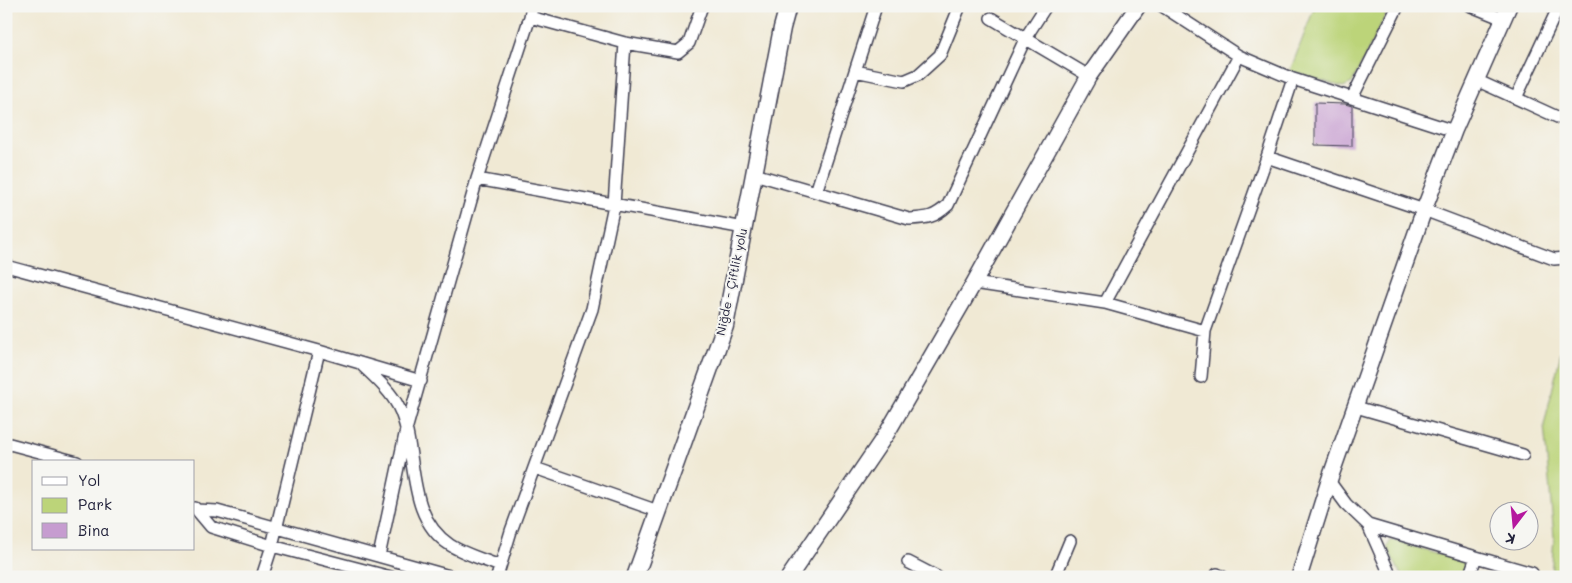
<svg xmlns="http://www.w3.org/2000/svg" width="1572" height="583" viewBox="0 0 1572 583" font-family="Mali,sans-serif">
<rect width="100%" height="100%" fill="#f6f6f2"/>
<filter id="ink" filterUnits="userSpaceOnUse"><feTurbulence type="fractalNoise" baseFrequency=".02" numOctaves="2"/><feDisplacementMap in="SourceGraphic" scale="10" xChannelSelector="R" yChannelSelector="G"/><feConvolveMatrix kernelMatrix="1 2 1 2 8 2 1 2 1" color-interpolation-filters="sRGB"/></filter>
<filter id="wash" filterUnits="userSpaceOnUse"><feTurbulence type="fractalNoise" baseFrequency=".0096" numOctaves="4" result="noise"/><feDisplacementMap in="SourceGraphic" scale="20" xChannelSelector="R" yChannelSelector="G"/><feGaussianBlur stdDeviation="1.12" result="paint"/><feColorMatrix in="noise" values="0 0 0 0 0 0 0 0 0 0 0 0 0 0 0 0 0 1.4 0 .05"/><feComposite in="paint" operator="in"/></filter>
<g filter="url(#wash)">
<rect width="100%" height="100%" fill="#f0e9d4"/>
<path fill="#bcd479" stroke="#6f7b5a" d="M1315,6H1390L1352,83L1343,87L1290,71Z
M1566,331V577H1551L1554,537L1544,425Z
M1391,540L1468,562L1462,577H1402L1387,547Z"/>
<g id="blocks">
<path fill="#c69cd0" d="M1315,103L1345,104L1352,106V146L1315,145Z"/>
</g>
</g>
<g filter="url(#ink)">
<use href="#blocks" fill-opacity="0" stroke="#414052" stroke-width="1"/>
<g fill="none" stroke-linecap="round" stroke-linejoin="round">
<defs>
<path id="minor" d="M1162,6L1239,56L1293,79
M1471,6L1503,19
M530,17L625,43L678,52L689,43L702,6
M991,18L1089,76
M855,71L904,81L918,75L940,55L960,6
M1476,80L1566,121
M1352,98L1398,6
M1516,98L1559,6
M1267,157L1424,210L1554,259L1566,258
M754,174L909,219C927,218 934,218 948,205L1026,37L1046,6
M477,179L744,228
M816,192L876,6
M6,266L319,351L421,381
M974,283L1105,303L1205,331L1201,377
M1105,303L1239,56
M1205,331L1267,157L1293,79L1454,131
M360,363C373,376 389,389 398,406C420,449 403,514 450,545C464,554 485,560 500,566
M1356,407L1523,455
M6,443L77,462
M535,468L658,511
M1329,481L1346,504L1368,525L1391,577
M195,508L211,527L272,546L391,577
M197,510L217,511L453,577
M1368,525L1476,557L1469,577
M379,556L406,430L477,179L530,17L532,6
M1476,557L1532,573
M908,562L937,577
M262,577L272,546L319,351
M497,577L511,531L592,309L614,205L625,43
M1055,577L1070,541
M1216,577L1217,574L1223,577"/>
<path id="tertiary" d="M789,577L887,433L974,283L1089,76L1138,6
M1299,577L1329,481L1424,210L1454,131L1509,6"/>
<path id="secondary" d="M635,577L725,326L782,28L788,6"/>
</defs>
<use href="#minor" stroke="#414052" stroke-width="14"/>
<use href="#tertiary" stroke="#414052" stroke-width="18"/>
<use href="#secondary" stroke="#414052" stroke-width="19"/>
<use href="#minor" stroke="#fff" stroke-width="11"/>
<use href="#tertiary" stroke="#fff" stroke-width="15"/>
<use href="#secondary" stroke="#fff" stroke-width="16"/>
</g>
</g>
<g text-anchor="middle" stroke-width="4" stroke-linejoin="round" paint-order="stroke">
<g font-size="12" fill="#22223b" stroke="#f6f6f2">
<text transform="translate(732 282) rotate(-78)" y="4">Niğde - Çiftlik yolu</text>
</g>
</g>
<rect width="1572" height="583" fill="none" stroke="#f6f6f2" stroke-width="25"/>
<rect x="32" y="460" width="162" height="90" fill="#f6f6f2" stroke="#a1a1a9"/>
<rect x="42" y="477" width="25" height="8" fill="#ffffff" stroke="#a1a1a9"/>
<text x="78" y="486" font-size="15" fill="#22223b">Yol</text>
<rect x="42" y="498" width="25" height="15" fill="#bcd479" stroke="#a1a1a9"/>
<text x="78" y="510" font-size="15" fill="#22223b">Park</text>
<rect x="42" y="523" width="25" height="15" fill="#c69cd0" stroke="#a1a1a9"/>
<text x="78" y="536" font-size="15" fill="#22223b">Bina</text>
<g transform="translate(1514 526) rotate(196)"><circle r="24" fill="#f6f6f2" stroke="#a1a1a9"/>
<path d="M0-4L9 19L0 12L-9 19Z" fill="#b5179e"/>
<text y="-8" font-size="14" font-weight="bold" text-anchor="middle" fill="#22223b">K</text>
</g>
</svg>
